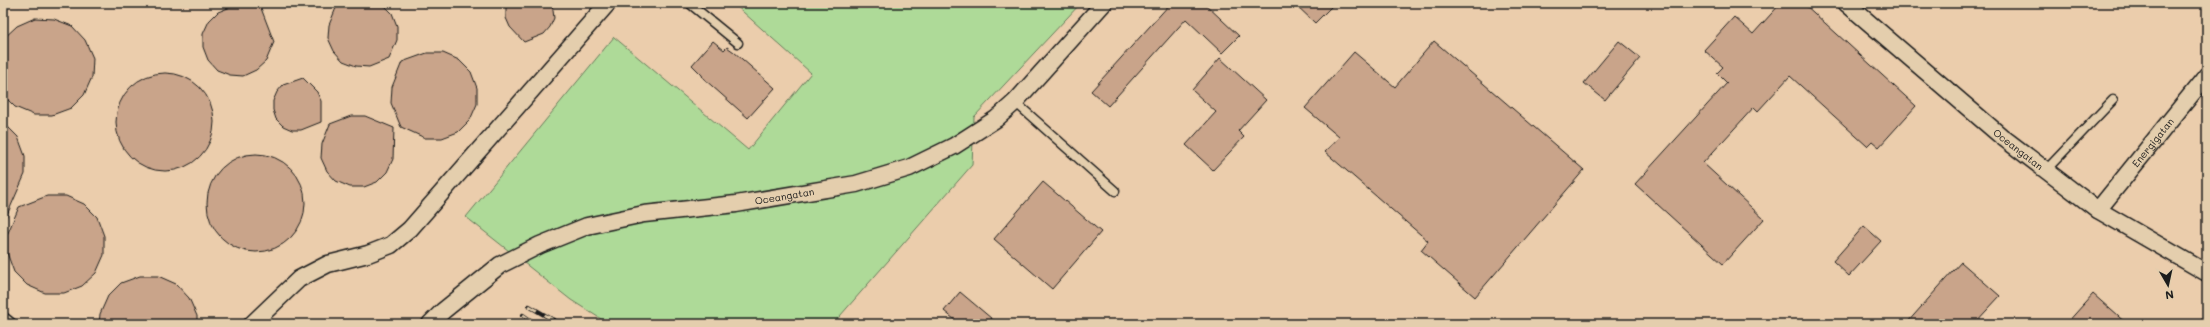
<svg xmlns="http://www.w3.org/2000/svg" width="2210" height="327" viewBox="0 0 2210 327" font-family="Mali,sans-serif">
<rect width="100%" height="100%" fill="#ebcdac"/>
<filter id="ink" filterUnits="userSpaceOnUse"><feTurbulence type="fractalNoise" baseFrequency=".025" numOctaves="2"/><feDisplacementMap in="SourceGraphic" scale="8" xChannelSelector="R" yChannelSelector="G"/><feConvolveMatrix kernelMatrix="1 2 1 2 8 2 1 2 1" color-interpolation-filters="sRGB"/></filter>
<g filter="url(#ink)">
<path fill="#aeda98" stroke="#657b5a" d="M733,3H1081L974,117L972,165L833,324H609L571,300L466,217L614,37L748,150L811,73Z"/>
<path fill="#c9a48a" stroke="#1c1c1c" d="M241,3H259L274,42L266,61L256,70L243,76L230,75L217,70L208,60L203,47V34L209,21L218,12Z
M338,3H382L392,13L397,26V40L389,59L369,67L356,66L343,61L334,51L328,38L329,25Z
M506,3H552L554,18L550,27L544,34L524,42L510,27L506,18Z
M1171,3H1204L1239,36L1222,53L1186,19L1108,106L1091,91Z
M1294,3H1335L1315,23Z
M1781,3H1803L1916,106L1879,147L1872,141L1867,146L1790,76L1758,111L1754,107L1703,163L1764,219L1723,264L1635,184L1727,83L1717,73L1723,67L1704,50L1734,17L1753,34Z
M35,18L54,19L72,26L85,40L93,58L92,77L84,95L71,108L52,115H34L15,107L3,95V39L17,26Z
M713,41L724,50L727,47L734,52L775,88L748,118L703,78L702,75L692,65Z
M1434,41L1584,170L1475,297L1421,250L1428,241L1325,152L1339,137L1305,108L1354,52L1395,87Z
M1619,41L1640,58L1605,100L1584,83Z
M427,53H443L459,60L471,72L477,88V104L470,120L458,132L442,138H425L401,127L391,103L392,87L402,62Z
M1220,58L1266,100L1238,131L1244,137L1213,170L1186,145L1216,112L1192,90Z
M116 122a49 49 0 1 1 98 0a49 49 0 1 1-98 0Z
M303,78L317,92L321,101V122L301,130H292L283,126L276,119L273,110V101L277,92L283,85Z
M351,116H365L394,128L393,159L387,172L377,182L364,187H350L336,181L327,171L321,158L322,144L330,124Z
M3,122L18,137L25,156V174L3,224Z
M207 203a49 49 0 1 1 98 0a49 49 0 1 1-98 0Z
M1043,182L1101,232L1052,289L994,239Z
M47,196H66L84,204L97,217L104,236V255L96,273L82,286L64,293H45L27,285L14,272L7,253V235L19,207Z
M1864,226L1881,241L1849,276L1833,261Z
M1961,262L2000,296L1974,324H1906Z
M140,276H158L176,284L189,298L197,316V324H99L100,314L108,296L121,283Z
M960,292L998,324H960L944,311Z
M2093,294L2127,324H2066Z"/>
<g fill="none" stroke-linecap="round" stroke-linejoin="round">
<defs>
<path id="service" d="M689,3L738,43
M1015,102L1115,191
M2046,170L2113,100
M3,316L13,324"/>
<g id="minor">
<path id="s1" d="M1846,3L2001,136L2098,210L2207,273"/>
<path id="s2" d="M2098,210L2207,75"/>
<path d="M252,324L299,279L328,264L368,254L391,245L410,229L608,3"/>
<path id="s3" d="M430,324L443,311L500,265L540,245L587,226L644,214L736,204L856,184L909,168L954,146L996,119L1015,102L1104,3"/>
</g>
</defs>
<use href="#service" stroke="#1c1c1c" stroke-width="11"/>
<use href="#minor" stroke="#1c1c1c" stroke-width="19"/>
<use href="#service" stroke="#e4cead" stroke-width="8"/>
<use href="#minor" stroke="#e4cead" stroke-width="16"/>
<defs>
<path id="rail" d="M529,306L560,324
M523,315L536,324"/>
</defs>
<use href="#rail" stroke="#1c1c1c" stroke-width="4.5"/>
<use href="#rail" stroke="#e4cead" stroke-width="3" stroke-dasharray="9" stroke-linecap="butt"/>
</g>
</g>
<g text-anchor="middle" stroke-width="3.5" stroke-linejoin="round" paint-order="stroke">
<g font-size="10" fill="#1c1c1c" stroke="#e4cead">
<text dy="4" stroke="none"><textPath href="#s2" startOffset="87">Energigatan</textPath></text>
<text dy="4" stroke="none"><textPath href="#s1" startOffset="226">Oceangatan</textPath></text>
<text dy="4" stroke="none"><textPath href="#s3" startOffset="387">Oceangatan</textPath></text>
</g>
</g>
<rect width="2210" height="327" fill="none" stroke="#e4cead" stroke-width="16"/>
<rect x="8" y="8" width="2194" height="311" fill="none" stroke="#1c1c1c" stroke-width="1.5" filter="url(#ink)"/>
<g transform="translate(2168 285) rotate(171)" stroke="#e4cead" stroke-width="3" paint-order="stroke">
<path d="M0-3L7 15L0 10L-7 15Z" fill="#1c1c1c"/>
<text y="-6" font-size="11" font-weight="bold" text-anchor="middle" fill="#1c1c1c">N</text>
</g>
</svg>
